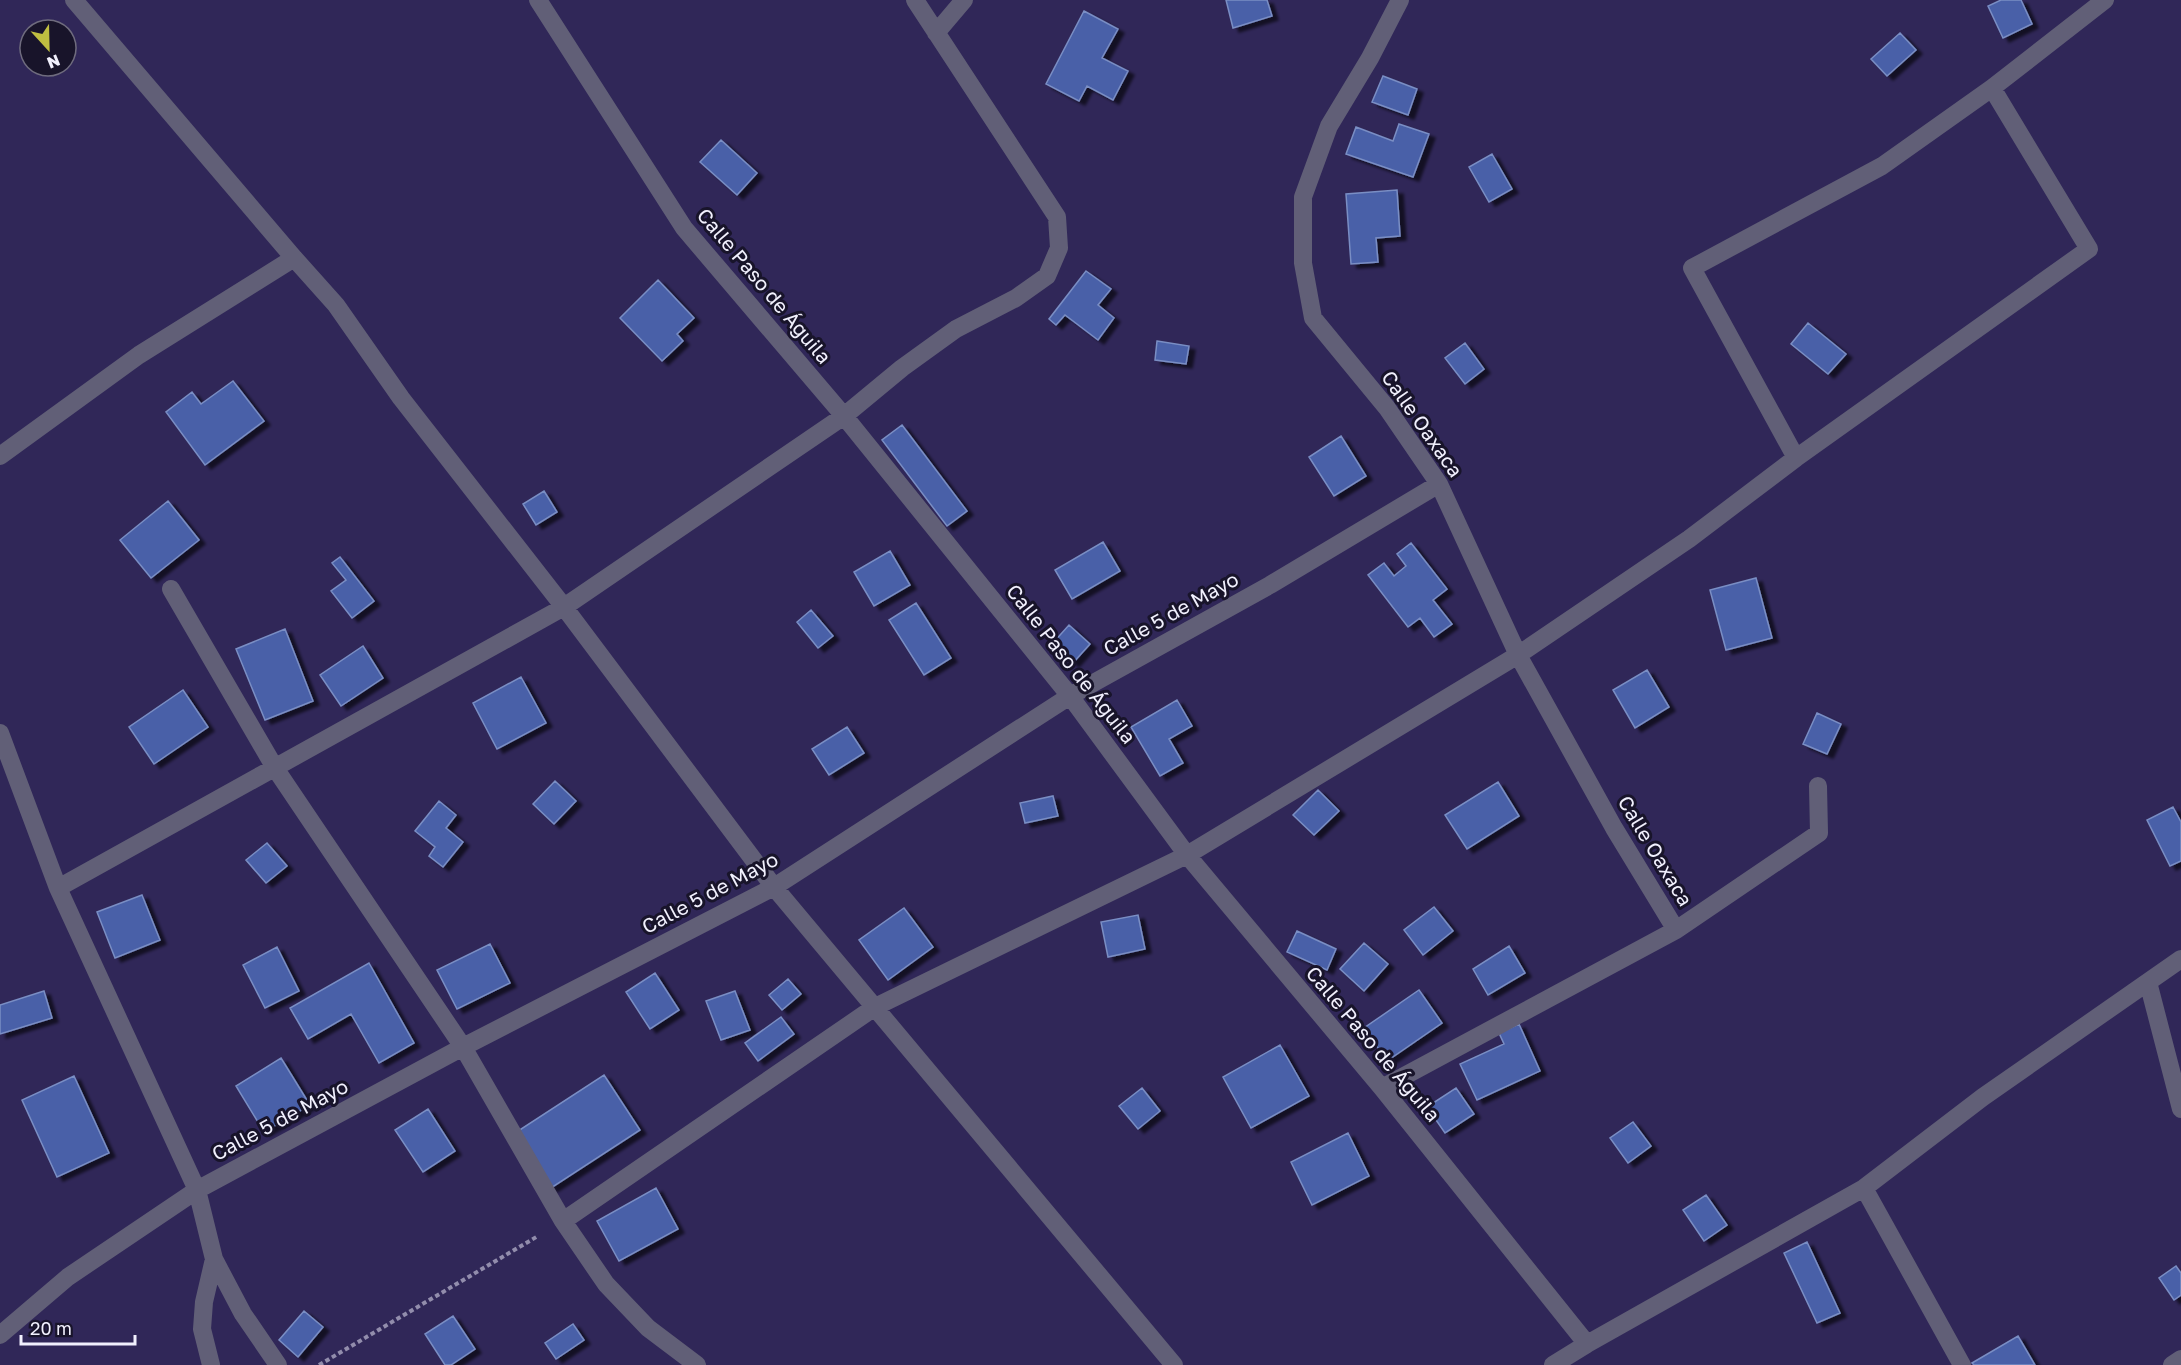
<svg xmlns="http://www.w3.org/2000/svg" width="2181" height="1365" viewBox="0 0 2181 1365" font-family="'Golos Text',sans-serif">
<defs>
<filter id="shadow"><feDropShadow dx="6" dy="4" stdDeviation="1.5" flood-color="#0009"/></filter>
</defs>
<rect width="100%" height="100%" fill="#302758"/>
<path fill="#4960a8" stroke="#7a8ec4" stroke-width="1.5" filter="url(#shadow)" d="M1226,0H1267L1272,16L1233,28Z
M2001,0H2021L2032,24L2003,38L1988,6Z
M1084,11L1118,29L1102,58L1128,71L1113,100L1087,86L1079,101L1046,84Z
M1900,33L1916,50L1887,76L1871,59Z
M1383,76L1417,89L1408,115L1372,102Z
M1399,124L1429,134L1413,177L1346,154L1356,127L1393,141Z
M721,140L757,173L737,195L700,162Z
M1492,154L1512,189L1489,202L1469,167Z
M1397,190L1400,236L1376,238L1378,262L1351,264L1346,194Z
M1086,271L1111,289L1098,305L1114,318L1098,340L1065,315L1056,325L1049,319Z
M658,280L694,318L677,334L683,341L662,361L620,318Z
M1808,323L1846,354L1828,374L1791,344Z
M1157,341L1189,346L1186,364L1155,360Z
M1465,343L1484,369L1465,384L1445,358Z
M233,381L264,421L205,465L166,412L192,392L201,404Z
M902,425L967,511L947,526L882,440Z
M1341,436L1366,476L1334,496L1309,457Z
M544,491L557,512L536,525L523,504Z
M168,501L199,540L151,578L120,540Z
M1103,542L1120,571L1072,599L1055,570Z
M1411,543L1447,589L1433,600L1452,624L1434,637L1420,618L1408,627L1368,575L1384,563L1394,576L1406,566L1397,554Z
M890,551L910,585L874,606L854,572Z
M340,557L374,601L352,618L331,591L346,580L332,563Z
M1756,578L1772,638L1726,650L1710,590Z
M916,603L951,658L924,675L889,620Z
M811,610L833,636L818,648L797,622Z
M1069,625L1090,644L1073,663L1052,644Z
M285,629L313,701L265,720L236,649Z
M363,646L383,678L341,706L320,675Z
M1647,670L1669,707L1635,728L1613,690Z
M521,677L546,723L497,749L473,703Z
M183,690L208,727L154,764L129,727Z
M1177,700L1192,726L1169,739L1183,763L1160,776L1131,727Z
M1817,713L1841,724L1827,754L1803,744Z
M847,727L864,753L829,775L812,749Z
M555,781L576,801L554,824L533,804Z
M1498,782L1519,816L1467,849L1445,815Z
M1318,790L1339,811L1314,835L1293,815Z
M1053,796L1058,816L1025,823L1020,803Z
M439,801L456,815L446,828L463,842L443,867L429,856L435,847L415,831Z
M2173,807L2181,822V861L2170,866L2147,820Z
M267,843L287,866L266,883L246,860Z
M142,895L160,940L115,958L97,912Z
M1434,907L1453,931L1423,955L1404,930Z
M904,908L933,947L888,980L859,940Z
M1138,915L1145,949L1108,957L1101,922Z
M1297,931L1336,949L1327,970L1287,952Z
M1364,943L1388,964L1364,991L1340,969Z
M490,944L510,983L457,1009L437,970Z
M1509,946L1525,973L1488,995L1473,969Z
M277,947L299,991L265,1008L243,965Z
M369,963L414,1043L379,1063L351,1014L308,1039L290,1008Z
M655,973L679,1010L650,1029L626,992Z
M788,979L801,994L782,1010L769,995Z
M1419,990L1442,1023L1387,1061L1364,1028Z
M44,991L52,1018L0,1034V1005Z
M735,991L750,1030L721,1040L706,1001Z
M781,1017L794,1034L758,1061L745,1043Z
M1519,1024L1540,1071L1477,1100L1460,1064L1504,1044L1499,1033Z
M1280,1045L1309,1096L1251,1128L1223,1077Z
M281,1058L310,1105L264,1132L236,1086Z
M604,1075L640,1130L551,1188L515,1133Z
M74,1076L109,1153L57,1177L22,1100Z
M1142,1088L1160,1111L1138,1129L1119,1106Z
M1456,1088L1474,1114L1445,1133L1427,1107Z
M428,1109L455,1151L423,1172L395,1130Z
M1633,1122L1651,1146L1628,1163L1610,1138Z
M1348,1133L1369,1176L1312,1205L1291,1162Z
M656,1188L678,1229L619,1261L597,1221Z
M1706,1195L1727,1225L1704,1241L1683,1210Z
M1807,1242L1840,1313L1817,1323L1784,1253Z
M2176,1266L2181,1273V1295L2174,1300L2159,1278Z
M304,1311L323,1327L298,1357L279,1340Z
M453,1316L475,1349L451,1365H445L425,1334Z
M573,1324L584,1340L556,1359L545,1343Z
M2018,1336L2035,1365H1974L1972,1363Z"/>
<g fill="none" stroke-linecap="round" stroke-linejoin="round">
<path stroke="#928dac" stroke-width="4" stroke-dasharray="4.5 3" stroke-linecap="butt" d="M319,1365L538,1236"/>
<path stroke="#615f77" stroke-width="18" d="M74,0L294,258L336,305L401,398L564,607L774,887L1174,1365
M538,0L684,228L844,416L1070,696L1187,855L1382,1088L1587,1344
M1400,0L1370,58L1329,126L1303,197V263L1313,318L1387,408L1439,484L1518,655L1614,828L1676,930
M936,33L964,0
M0,456L139,355L294,258
M1796,458L1692,268L1882,166L1992,88L2105,0
M171,589L275,768L463,1047L563,1221L606,1284L648,1328L697,1365
M0,733L58,888L197,1190L214,1259L243,1314L278,1365
M58,888L564,607L844,416L902,368L956,329L1016,298L1047,276L1059,248L1057,217L915,0
M2148,982L2181,1109
M1382,1088L1676,930L1819,833L1818,786
M1864,1188L1962,1365
M563,1221L875,1007L1187,855L1518,655L1689,539L1796,458L2089,249L1992,88
M0,1335L68,1277L197,1190L463,1047L774,887L1070,696L1270,585L1439,484
M211,1365L202,1329L204,1302L214,1259
M1553,1365L1587,1344L1864,1188L1983,1097L2181,959
M2172,1365L2181,1359"/>
</g>
<g text-anchor="middle" stroke-width="6" stroke-linejoin="round" paint-order="stroke">
<g font-size="20" fill="#f1f0fd" stroke="#18142a">
<text transform="translate(764 286) rotate(50)" y="7">Calle Paso de Águila</text>
<text transform="translate(1422 424) rotate(55)" y="7">Calle Oaxaca</text>
<text transform="translate(1171 614) rotate(-29)" y="7">Calle 5 de Mayo</text>
<text transform="translate(1071 664) rotate(52)" y="7">Calle Paso de Águila</text>
<text transform="translate(1655 851) rotate(59)" y="7">Calle Oaxaca</text>
<text transform="translate(710 893) rotate(-28)" y="7">Calle 5 de Mayo</text>
<text transform="translate(1373 1044) rotate(50)" y="7">Calle Paso de Águila</text>
<text transform="translate(280 1120) rotate(-28)" y="7">Calle 5 de Mayo</text>
</g>
</g>
<g transform="translate(48 48) rotate(158)"><circle r="28" fill="#18142a" stroke="#6f6c7e" stroke-width="1.5"/>
<path d="M0-4.5L10 22L0 15L-10 22Z" fill="#bfbe41"/>
<text y="-9" font-size="16" font-weight="bold" text-anchor="middle" fill="#f1f0fd">N</text>
</g>
<path d="M21 1335v9h114v-9" fill="none" stroke="#f1f0fd" stroke-width="3"/>
<text x="30" y="1335" font-size="18" fill="#f1f0fd" stroke="#18142a" stroke-width="4.5" paint-order="stroke">20 m</text>
</svg>
